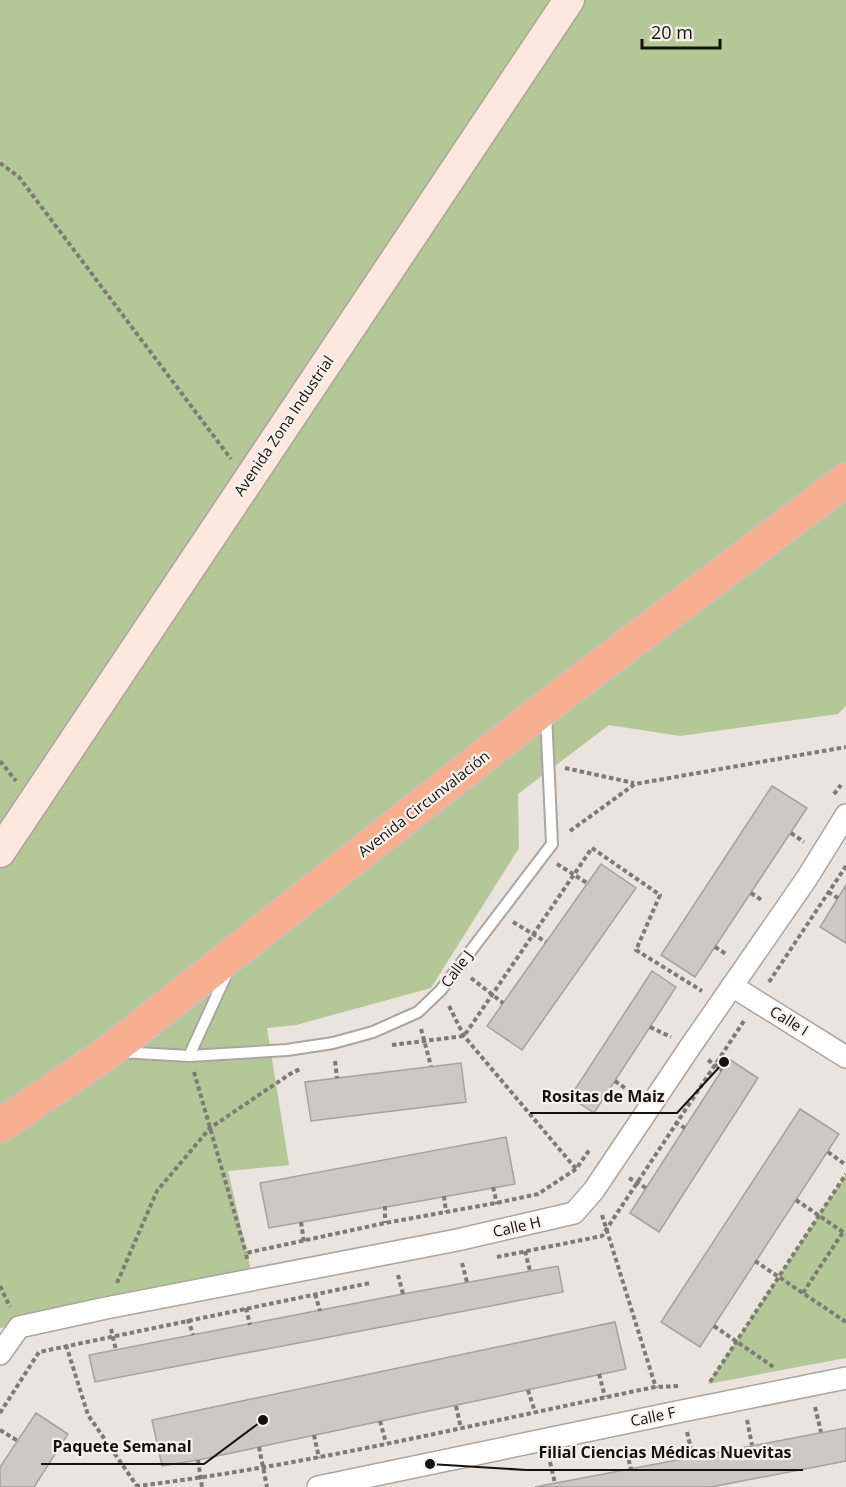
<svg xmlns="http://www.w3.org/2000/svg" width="846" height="1487" viewBox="0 0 846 1487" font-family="'Open Sans',sans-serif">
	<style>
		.green { fill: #b3c896 }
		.building { fill: #cec7c2; stroke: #a8a19b; stroke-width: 1.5 }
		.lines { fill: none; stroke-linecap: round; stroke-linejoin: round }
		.lane-casing { stroke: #aca59f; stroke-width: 14 }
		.street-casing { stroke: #aca59f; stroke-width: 24 }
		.secondary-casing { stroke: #aca59f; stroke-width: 33 }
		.highway-casing { stroke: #c2c1c1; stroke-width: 36 }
		.path { stroke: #7f7a76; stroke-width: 4; stroke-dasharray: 4.5 3; stroke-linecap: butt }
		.lane { stroke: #fff; stroke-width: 10 }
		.street { stroke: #fff; stroke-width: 21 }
		.secondary { stroke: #fde7de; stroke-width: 30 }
		.highway { stroke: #f8af90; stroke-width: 33 }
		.labels { text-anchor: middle; stroke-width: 4.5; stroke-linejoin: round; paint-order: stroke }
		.street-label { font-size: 15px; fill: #14110f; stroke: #f8f1eb }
		.leader { fill: none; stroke: #14110f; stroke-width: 2 }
		.callout-dot { fill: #14110f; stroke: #f8f1eb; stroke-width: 2 }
		.callout-label { font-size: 16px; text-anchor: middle; font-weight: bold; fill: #14110f; stroke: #f8f1eb; stroke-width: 4.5; stroke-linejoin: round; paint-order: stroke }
	</style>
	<rect width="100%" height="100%" fill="#ebe3dd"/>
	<!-- green -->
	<g class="green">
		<polygon points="0,0 846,0 846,706 838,714 680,736 609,725 518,794 519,848 431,988 296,1025 267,1028 289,1165 228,1171 250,1266 251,1278 181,1294 0,1328"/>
		<polygon points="846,1174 846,1358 708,1384"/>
	</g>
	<!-- building -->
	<g class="building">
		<polygon points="772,786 807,808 695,977 661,955"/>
		<polygon points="601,864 636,888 522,1050 487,1026"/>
		<polygon points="846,885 846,943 820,927"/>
		<polygon points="652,971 676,987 594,1113 570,1097"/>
		<polygon points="729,1059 758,1078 659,1232 630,1213"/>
		<polygon points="461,1063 466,1102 311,1121 305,1082"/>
		<polygon points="800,1109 839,1134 700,1347 661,1322"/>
		<polygon points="506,1137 515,1184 269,1228 260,1183"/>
		<polygon points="558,1266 563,1292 95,1382 89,1355 403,1294"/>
		<polygon points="615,1322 626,1369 198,1460 162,1466 152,1420"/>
		<polygon points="36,1413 68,1434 34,1487 0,1487 0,1467"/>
		<polygon points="846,1428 846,1461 711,1487 535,1487"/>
	</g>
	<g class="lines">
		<!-- lane casing -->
		<g class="lane-casing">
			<g id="lane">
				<polyline points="120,1052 189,1056 287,1050 333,1043 373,1032 418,1012 441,990 552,844 546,714"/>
				<polyline points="189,1056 228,971"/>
			</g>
		</g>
		<!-- street casing -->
		<g class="street-casing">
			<g id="street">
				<polyline points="732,986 846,1057"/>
				<polyline points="0,1354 19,1327 106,1308 457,1240 574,1213 594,1190 690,1047 807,878 846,815"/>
				<polyline points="318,1487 682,1411 846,1378"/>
			</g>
		</g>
		<!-- secondary casing -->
		<g class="secondary-casing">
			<polyline id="secondary" points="0,852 569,0"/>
		</g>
		<!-- highway casing -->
		<g class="highway-casing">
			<polyline id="highway" points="0,1126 110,1051 546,707 846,480"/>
		</g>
		<!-- path -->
		<g class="path">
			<polyline points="0,163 19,177 231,459"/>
			<polyline points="0,761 16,781"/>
			<polyline points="565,768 634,783"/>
			<polyline points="834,794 841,785"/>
			<polyline points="570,831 635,784 846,747"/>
			<polyline points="791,833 804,842"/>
			<polyline points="557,864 587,883"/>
			<polyline points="828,892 838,898"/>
			<polyline points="751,893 763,901"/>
			<polyline points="513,922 546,942"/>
			<polyline points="715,947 726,954"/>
			<polyline points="471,978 503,1003"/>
			<polyline points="769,982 846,866"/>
			<polyline points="449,1006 464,1036 577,1170"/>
			<polyline points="650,1027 671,1037"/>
			<polyline points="421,1029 431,1066"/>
			<polyline points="392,1045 464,1036 592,848 660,895 636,950 702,991"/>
			<polyline points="708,1060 722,1070"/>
			<polyline points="335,1061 337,1078"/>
			<polyline points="194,1072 246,1253"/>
			<polyline points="615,1081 632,1093"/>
			<polyline points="675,1122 685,1128"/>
			<polyline points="828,1152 846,1165"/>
			<polyline points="629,1178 646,1188"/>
			<polyline points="493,1187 497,1204"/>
			<polyline points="444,1196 446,1212"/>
			<polyline points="796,1200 846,1234"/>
			<polyline points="385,1206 385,1223"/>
			<polyline points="602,1215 656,1388"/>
			<polyline points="301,1222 304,1242"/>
			<polyline points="525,1251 530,1271"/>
			<polyline points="497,1257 602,1236 744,1021"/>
			<polyline points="247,1259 246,1253 385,1223 496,1203 538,1194 576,1169 590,1149"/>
			<polyline points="755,1261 846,1322"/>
			<polyline points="462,1263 467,1282"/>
			<polyline points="398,1275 403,1294"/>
			<polyline points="117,1283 157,1191 210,1128 290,1074 302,1068"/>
			<polyline points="0,1286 10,1307"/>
			<polyline points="803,1293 843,1232"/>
			<polyline points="315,1294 320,1311"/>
			<polyline points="246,1308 250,1325"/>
			<polyline points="188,1319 193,1335"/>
			<polyline points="714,1326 775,1368"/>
			<polyline points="111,1329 116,1350"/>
			<polyline points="66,1345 88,1415 137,1486"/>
			<polyline points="599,1374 605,1397"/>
			<polyline points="710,1382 846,1174"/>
			<polyline points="528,1390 535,1412"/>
			<polyline points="456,1406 461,1428"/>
			<polyline points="815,1407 821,1432"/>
			<polyline points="0,1413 39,1352 370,1283"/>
			<polyline points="747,1420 752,1445"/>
			<polyline points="380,1421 386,1443"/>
			<polyline points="0,1430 18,1441"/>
			<polyline points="687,1432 693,1457"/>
			<polyline points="314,1435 319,1458"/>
			<polyline points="625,1445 631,1469"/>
			<polyline points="259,1447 267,1487"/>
			<polyline points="198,1460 202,1487"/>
			<polyline points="550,1462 555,1483"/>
			<path d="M136 1487 137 1486C311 1465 483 1422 655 1387L680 1386"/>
		</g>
		<!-- lane -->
		<use href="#lane" class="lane"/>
		<!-- street -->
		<use href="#street" class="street"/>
		<!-- secondary -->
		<use href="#secondary" class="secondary"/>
		<!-- highway -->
		<use href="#highway" class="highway"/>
	</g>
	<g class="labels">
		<!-- street labels -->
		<g class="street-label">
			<text transform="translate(284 426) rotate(-56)" y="5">Avenida Zona Industrial</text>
			<text transform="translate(424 804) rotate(-38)" y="5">Avenida Circunvalación</text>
			<text transform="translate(457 969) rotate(-53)" y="5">Calle J</text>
			<text transform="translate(789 1021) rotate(32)" y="5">Calle I</text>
			<text transform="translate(517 1227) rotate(-13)" y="5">Calle H</text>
			<text transform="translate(653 1417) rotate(-12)" y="5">Calle F</text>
		</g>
	</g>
	<!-- callouts -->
	<path class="leader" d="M724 1062L677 1113H530M263 1420L204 1464H41M430 1464L526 1470H803"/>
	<g class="callout-dot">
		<circle cx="724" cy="1062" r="6"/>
		<circle cx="263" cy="1420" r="6"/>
		<circle cx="430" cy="1464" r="6"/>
	</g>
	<g class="callout-label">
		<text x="603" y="1102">Rositas de Maiz</text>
		<text x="122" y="1452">Paquete Semanal</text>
		<text x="665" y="1458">Filial Ciencias Médicas Nuevitas</text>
	</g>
	<!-- scale -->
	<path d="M642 39v9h78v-9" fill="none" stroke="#14110f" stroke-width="3"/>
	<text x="651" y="39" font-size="18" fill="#14110f" stroke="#f8f1eb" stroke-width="4.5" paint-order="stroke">20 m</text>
</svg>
